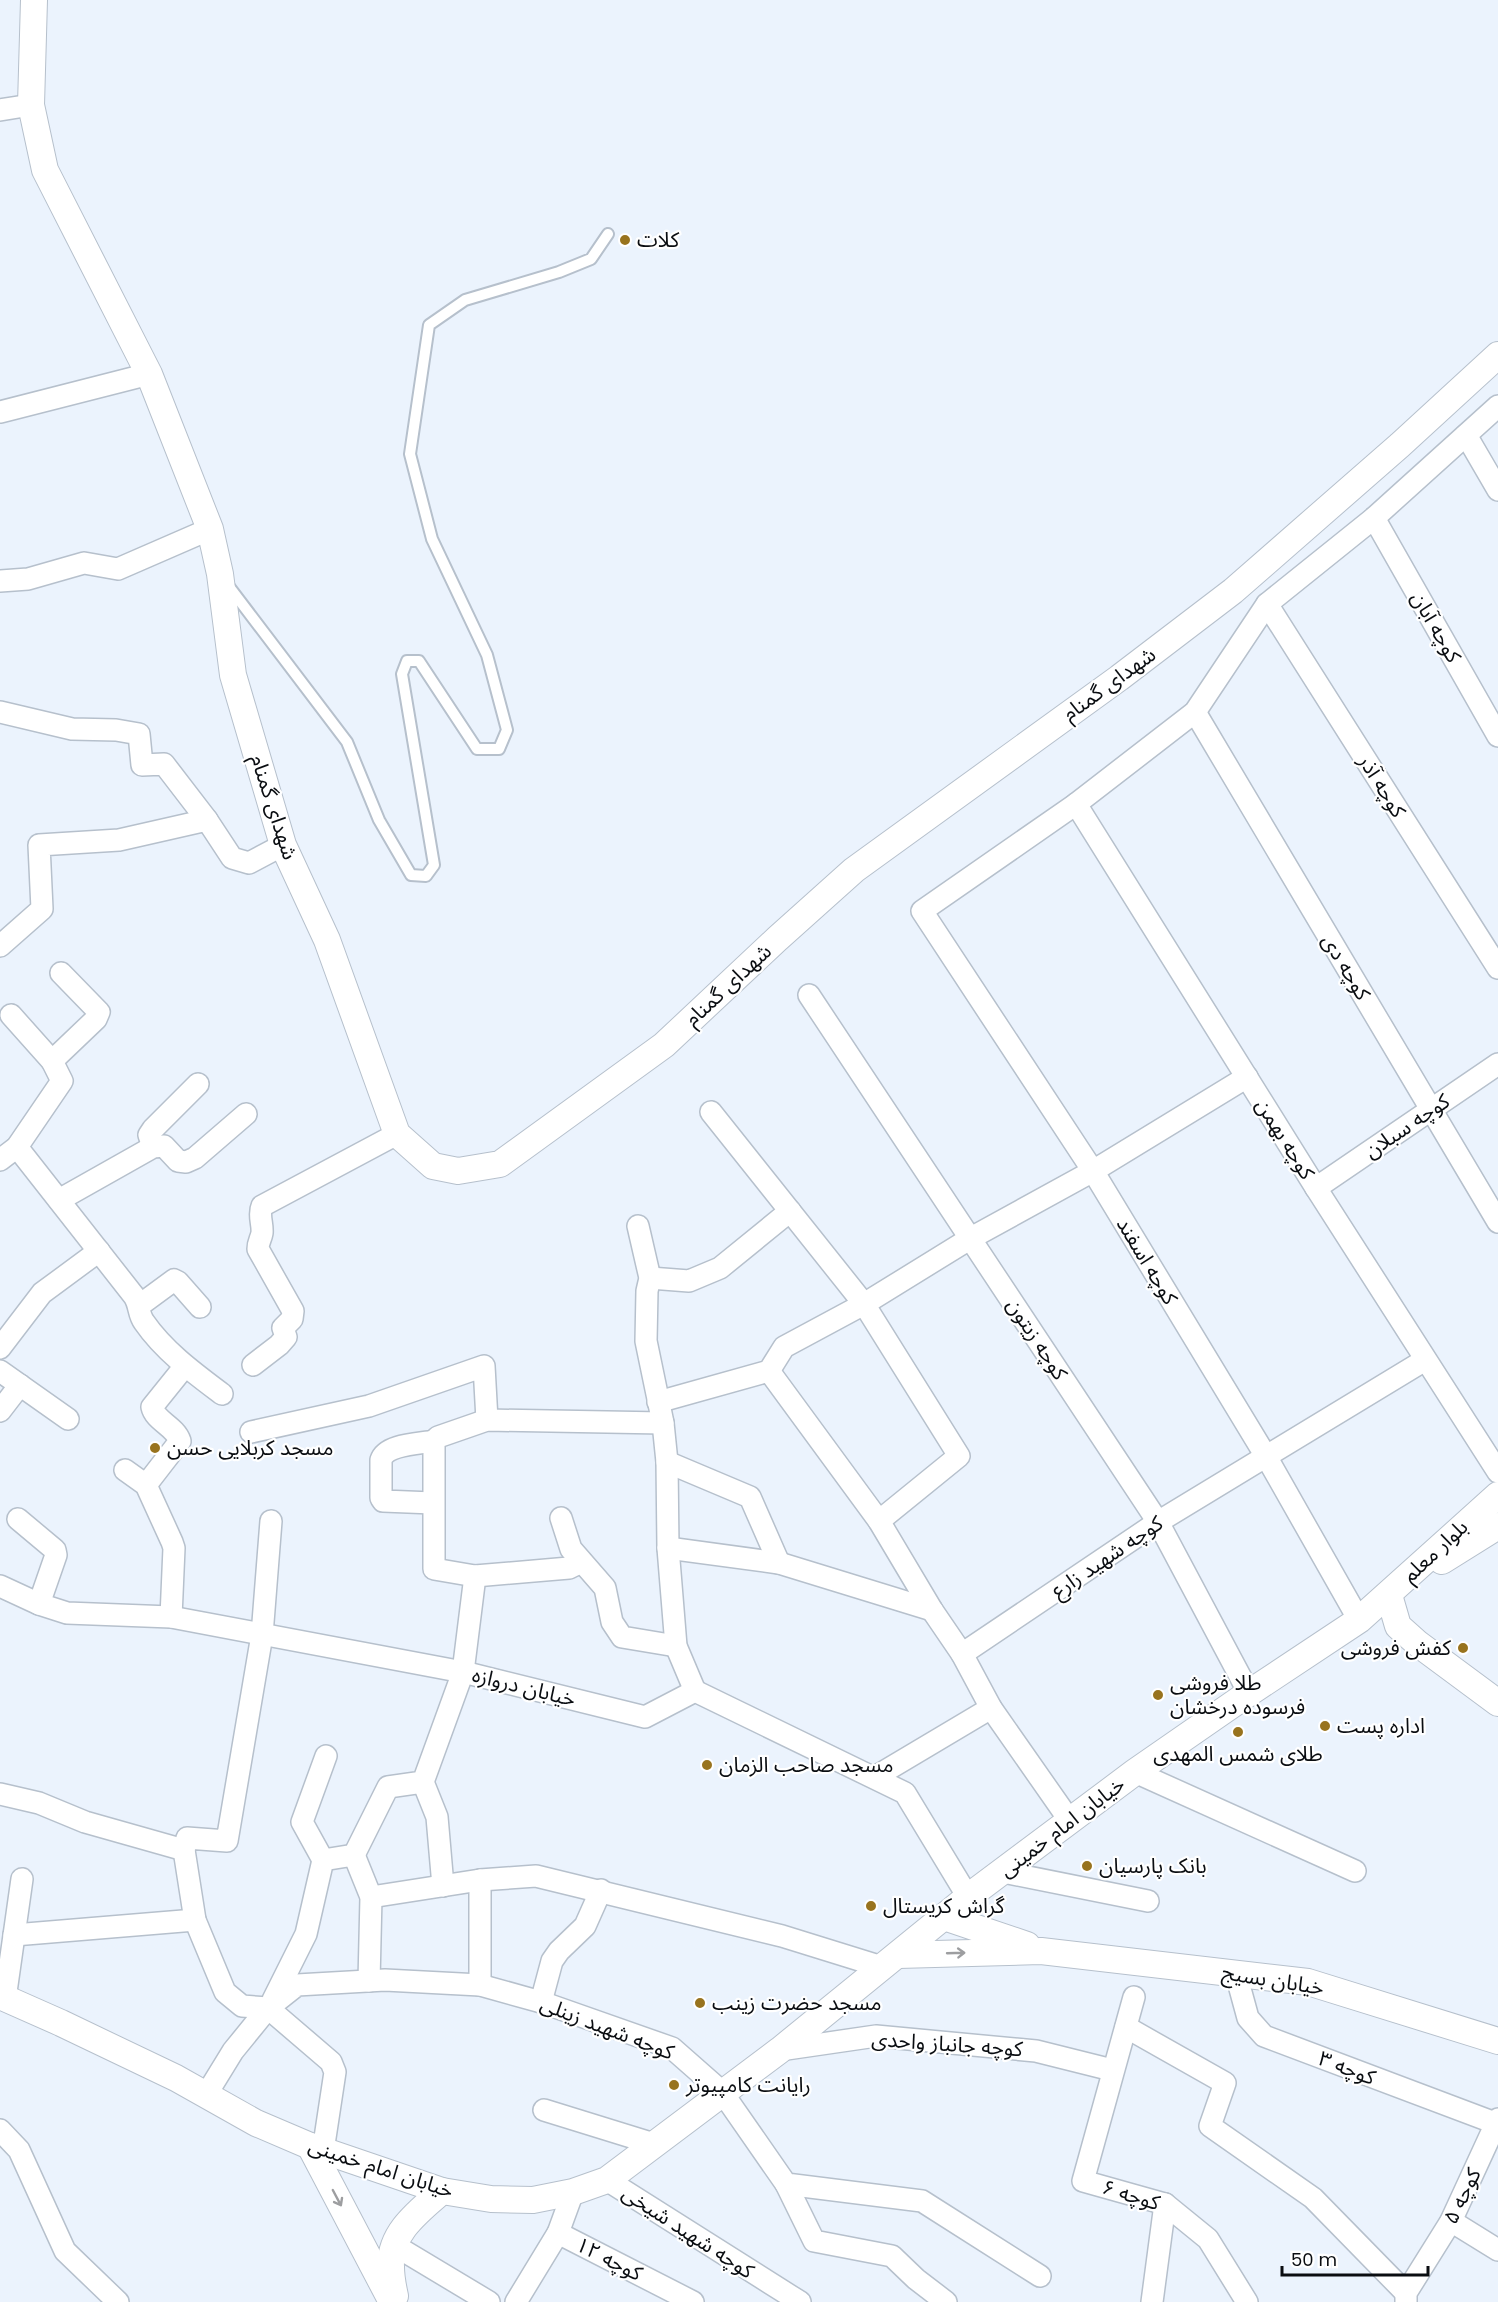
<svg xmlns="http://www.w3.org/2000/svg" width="1498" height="2302" viewBox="0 0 1498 2302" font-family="Poppins,'Noto Sans Arabic',sans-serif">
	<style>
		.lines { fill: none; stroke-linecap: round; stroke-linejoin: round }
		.service-casing { stroke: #b6c0cc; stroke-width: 14 }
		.minor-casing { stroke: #b6c0cc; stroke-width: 24 }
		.tertiary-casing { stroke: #b6c0cc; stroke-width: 28 }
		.service { stroke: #fff; stroke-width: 10 }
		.minor { stroke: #fff; stroke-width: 21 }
		.tertiary { stroke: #fff; stroke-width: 26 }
		.oneway { stroke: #9d9ea0 }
		.poi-dot { fill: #98731e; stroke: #fff; stroke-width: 2 }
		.labels { text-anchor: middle; stroke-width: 4.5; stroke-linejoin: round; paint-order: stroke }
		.poi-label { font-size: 21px; fill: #0a0d11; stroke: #fff; text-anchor: start }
		.street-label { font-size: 21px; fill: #0a0d11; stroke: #fff }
	</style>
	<rect width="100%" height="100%" fill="#ebf3fd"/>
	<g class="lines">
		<!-- service casing -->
		<g class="service-casing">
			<polyline id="service" points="227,584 347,742 379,820 411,875 426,876 434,865 402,674 407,661 419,661 477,749 499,749 507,730 487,655 432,539 410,454 429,325 465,300 559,272 591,259 608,234"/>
		</g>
		<!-- minor casing -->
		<g class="minor-casing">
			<g id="minor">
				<polyline points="0,110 31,105"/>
				<polyline points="0,412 149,374"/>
				<polyline points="1466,435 1498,490"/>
				<polyline points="1374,518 1498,736"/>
				<polyline points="0,581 28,579 84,563 118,569 210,529"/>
				<polyline points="1267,604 1498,968"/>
				<polyline points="0,712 72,729 116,730 139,734 142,765 164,764 207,820"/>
				<polyline points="1195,712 1498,1222"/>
				<polyline points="1076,804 1316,1188 1498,1472"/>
				<polyline points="0,946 42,909 39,845 119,840 207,820 232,858 249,863 283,845"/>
				<polyline points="809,995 1158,1522 1249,1693"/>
				<polyline points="11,1015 52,1061"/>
				<polyline points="711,1112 864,1304 959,1456 879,1521"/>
				<path d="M17 1147 134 1296C140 1305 138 1314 144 1322 164 1351 194 1373 222 1394"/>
				<polyline points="153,1147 149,1135 153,1129 198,1084"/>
				<polyline points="0,1160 17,1147 62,1081 52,1061 96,1019 99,1012 61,973"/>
				<polyline points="1316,1188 1498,1064"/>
				<polyline points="59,1200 153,1147 164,1146 178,1161 186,1162 195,1158 246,1114"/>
				<polyline points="638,1226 650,1278 647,1291 646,1341 663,1423 667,1462 668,1548 676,1646 695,1691"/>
				<polyline points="650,1278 689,1281 720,1268 790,1211"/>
				<polyline points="140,1305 174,1280 178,1282 200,1307"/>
				<polyline points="0,1348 42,1293 99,1251"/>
				<path d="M253 1365 279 1345 286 1337 283 1328 292 1319 293 1311 258 1249C258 1242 261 1239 262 1233 263 1224 258 1215 262 1206L397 1134"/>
				<polyline points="0,1371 68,1419"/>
				<polyline points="769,1371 879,1521 932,1610 962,1654"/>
				<polyline points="658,1402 769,1371 784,1347 864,1304 971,1238 1093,1171 1247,1077"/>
				<polyline points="0,1411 20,1385"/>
				<polyline points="251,1432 369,1406 484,1366 487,1420"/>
				<polyline points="667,1462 750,1497 779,1563"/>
				<polyline points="125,1470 146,1485 172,1542 174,1548 171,1617"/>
				<path d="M146 1485 180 1441C175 1426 155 1421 152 1407L185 1366"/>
				<path d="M433 1503 383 1501 381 1498V1460C386 1444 419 1444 434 1441"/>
				<polyline points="561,1518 571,1549 605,1588 612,1622 622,1637 676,1646"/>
				<polyline points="18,1519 55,1550 56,1555 39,1604"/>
				<polyline points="668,1548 779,1563 932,1610"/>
				<polyline points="579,1559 575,1565 569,1568 475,1576 434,1569 434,1441 438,1437 487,1420 663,1423"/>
				<polyline points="0,1586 39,1604 67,1613 171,1617 463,1672 645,1717 695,1691 905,1793 968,1897"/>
				<polyline points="1359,1620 1267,1458 1093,1171 922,911 1076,804 1195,712 1267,604 1374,518 1498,406"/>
				<polyline points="1135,1772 1355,1871"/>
				<polyline points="875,1777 991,1708"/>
				<polyline points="423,1782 437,1817 443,1886"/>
				<polyline points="0,1794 39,1803 85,1822 184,1850"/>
				<polyline points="1070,1821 991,1708 962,1654 1158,1522 1425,1360"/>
				<polyline points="354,1855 371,1897 369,1981"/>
				<polyline points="323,1860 302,1822 326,1756"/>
				<polyline points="1003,1872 1148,1901"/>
				<polyline points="480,1880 480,1985"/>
				<polyline points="371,1897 480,1880 536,1876 782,1936 882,1967"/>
				<polyline points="14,1935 195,1920"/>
				<polyline points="1236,1974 1248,2018 1264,2036 1495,2123"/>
				<polyline points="1134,1997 1083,2181 1165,2204 1208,2239 1247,2302"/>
				<polyline points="5,1999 22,1879"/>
				<polyline points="273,2000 306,1934 323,1860 354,1855 388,1787 423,1782 463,1672 475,1576"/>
				<polyline points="541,2002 552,1961 559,1951 585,1926 601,1890"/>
				<polyline points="268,2008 242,2006 225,1992 195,1920 184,1850 187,1838 227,1841 262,1635 271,1521"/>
				<polyline points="268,2008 331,2062 335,2072 323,2151"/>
				<polyline points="1126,2027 1225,2083 1210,2126 1313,2198 1406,2293"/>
				<polyline points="780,2050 876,2036 1036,2051 1112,2070"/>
				<polyline points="206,2095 233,2051 268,2008 297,1985 385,1980 480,1985 541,2002 672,2048 722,2092 786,2184 922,2201 1040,2276"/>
				<polyline points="544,2110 654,2144"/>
				<polyline points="0,2130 19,2150 65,2251 118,2302"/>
				<polyline points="607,2180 800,2302"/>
				<polyline points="786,2184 814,2241 892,2256 916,2279 946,2302"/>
				<polyline points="1451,2221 1498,2250"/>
				<polyline points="558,2233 693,2302"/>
				<polyline points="394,2245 489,2302"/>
				<polyline points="516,2302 558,2233 573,2192"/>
				<polyline points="1152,2302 1165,2204"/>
				<polyline points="1406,2302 1406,2293 1451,2221 1498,2119"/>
			</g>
		</g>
		<!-- tertiary casing -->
		<g class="tertiary-casing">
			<g id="tertiary">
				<polyline points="34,0 31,105 45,170 149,374 210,529 220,574 233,675 283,845 327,940 397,1134 433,1166 458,1171 500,1164 664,1045 777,939 854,870 1119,678 1233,591 1400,445 1498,355"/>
				<polyline points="1442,1561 1498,1526"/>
				<polyline points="1389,1595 1398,1626 1417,1643 1498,1703"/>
				<polyline points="944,1917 1027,1945"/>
				<polyline points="898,1955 1041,1951 1308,1982 1498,2041"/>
				<polyline points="0,1996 61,2023 176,2078 256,2123 310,2146 442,2191 491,2199 533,2200 573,2192 607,2180 780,2050 968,1897 1135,1772 1249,1693 1359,1620 1498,1495"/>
				<polyline points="310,2146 392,2302"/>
				<path d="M395 2296C393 2287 391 2277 391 2267 389 2233 419 2211 442 2191"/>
			</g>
		</g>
		<!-- service -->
		<use href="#service" class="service"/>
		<!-- minor -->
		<use href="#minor" class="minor"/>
		<!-- tertiary -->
		<use href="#tertiary" class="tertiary"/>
	</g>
	<!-- one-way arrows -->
	<defs><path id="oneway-shaft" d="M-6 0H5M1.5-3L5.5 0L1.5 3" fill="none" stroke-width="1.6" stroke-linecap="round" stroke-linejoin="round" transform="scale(1.5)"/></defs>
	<g class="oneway">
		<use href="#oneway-shaft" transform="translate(956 1953) rotate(-2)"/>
		<use href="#oneway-shaft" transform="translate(337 2198) rotate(62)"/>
	</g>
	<!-- markers -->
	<g class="poi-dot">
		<circle cx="625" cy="240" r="6"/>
		<circle cx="155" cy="1448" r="6"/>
		<circle cx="1463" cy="1648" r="6"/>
		<circle cx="1158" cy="1695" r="6"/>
		<circle cx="1325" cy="1726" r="6"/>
		<circle cx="1238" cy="1732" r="6"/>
		<circle cx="707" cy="1765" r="6"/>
		<circle cx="1087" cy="1866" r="6"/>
		<circle cx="871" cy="1906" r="6"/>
		<circle cx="700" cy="2003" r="6"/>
		<circle cx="674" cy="2085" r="6"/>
	</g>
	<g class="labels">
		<!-- poi labels -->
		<g class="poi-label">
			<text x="637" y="247">کلات</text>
			<text x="167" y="1455">مسجد کربلایی حسن</text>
			<text x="1451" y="1655" text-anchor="end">کفش فروشی</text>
			<text x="1170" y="1690">طلا فروشی<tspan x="1170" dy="24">فرسوده درخشان</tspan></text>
			<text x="1337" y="1733">اداره پست</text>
			<text x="1238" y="1761" text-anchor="middle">طلای شمس المهدی</text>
			<text x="719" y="1772">مسجد صاحب الزمان</text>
			<text x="1099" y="1873">بانک پارسیان</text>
			<text x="883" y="1913">گراش کریستال</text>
			<text x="712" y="2010">مسجد حضرت زینب</text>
			<text x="686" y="2092">رایانت کامپیوتر</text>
		</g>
		<!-- street labels -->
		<g class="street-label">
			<text transform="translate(1436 627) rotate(60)" y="7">کوچه آبان</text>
			<text transform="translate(1109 684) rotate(-36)" y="7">شهدای گمنام</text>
			<text transform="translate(1382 786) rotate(58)" y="7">کوچه آذر</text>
			<text transform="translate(274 807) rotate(72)" y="7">شهدای گمنام</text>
			<text transform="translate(1346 967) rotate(59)" y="7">کوچه دی</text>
			<text transform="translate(728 985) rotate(-43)" y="7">شهدای گمنام</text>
			<text transform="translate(1407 1126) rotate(-34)" y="7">کوچه سبلان</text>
			<text transform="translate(1285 1139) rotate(58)" y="7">کوچه بهمن</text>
			<text transform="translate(1147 1261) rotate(59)" y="7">کوچه اسفند</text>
			<text transform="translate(1037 1339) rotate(57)" y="7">کوچه زیتون</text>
			<text transform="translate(1435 1551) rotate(-43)" y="7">بلوار معلم</text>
			<text transform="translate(1107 1557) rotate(-34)" y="7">کوچه شهید زارع</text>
			<text transform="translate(524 1687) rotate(14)" y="7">خیابان دروازه</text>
			<text transform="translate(1062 1827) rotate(-37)" y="7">خیابان امام خمینی</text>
			<text transform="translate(1273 1980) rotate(9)" y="7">خیابان بسیج</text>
			<text transform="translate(607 2028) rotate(21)" y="7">کوچه شهید زینلی</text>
			<text transform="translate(947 2044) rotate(4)" y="7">کوچه جانباز واحدی</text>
			<text transform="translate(1347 2068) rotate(21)" y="7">کوچه ۳</text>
			<text transform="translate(381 2168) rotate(18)" y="7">خیابان امام خمینی</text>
			<text transform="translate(1131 2195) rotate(17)" y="7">کوچه ۶</text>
			<text transform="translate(1462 2196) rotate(-64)" y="7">کوچه ۵</text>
			<text transform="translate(688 2232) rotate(33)" y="7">کوچه شهید شیخی</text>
			<text transform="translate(609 2259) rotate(27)" y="7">کوچه ۱۲</text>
		</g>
	</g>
	<!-- scale -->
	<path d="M1282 2266v9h146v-9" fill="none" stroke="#0a0d11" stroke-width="3"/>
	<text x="1291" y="2266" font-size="18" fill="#0a0d11" stroke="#ffffff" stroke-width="4.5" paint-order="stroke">50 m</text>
</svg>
